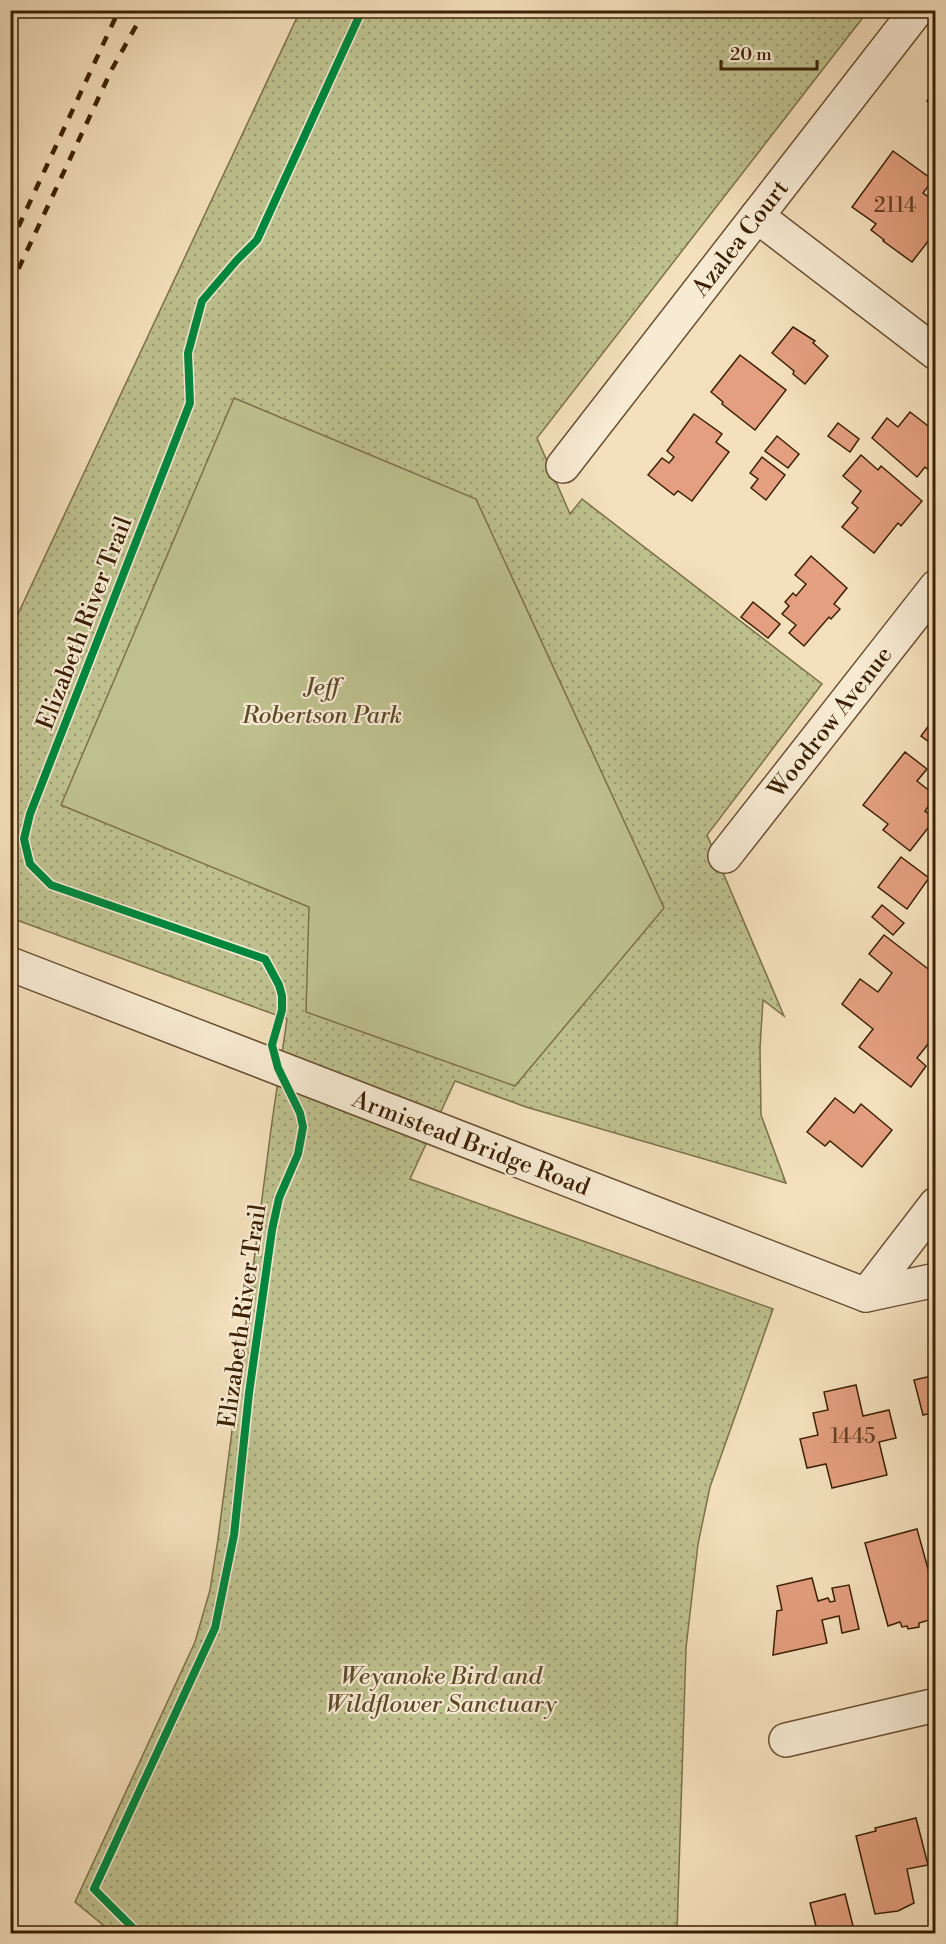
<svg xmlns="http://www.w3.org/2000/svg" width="946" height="1944" viewBox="0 0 946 1944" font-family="'Libre Bodoni',serif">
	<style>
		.green { fill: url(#green-dots); stroke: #7d714a; stroke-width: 1.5 }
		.pitch { fill: #bec18f; stroke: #7d714a; stroke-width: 1.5 }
		.building { fill: #e39f7f; stroke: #3c2104; stroke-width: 1.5 }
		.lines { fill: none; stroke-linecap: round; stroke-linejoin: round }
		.minor-casing { stroke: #6a5132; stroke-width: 36 }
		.minor { stroke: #f8ebd4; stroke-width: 33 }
		.rail { stroke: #3c2104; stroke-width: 4.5; stroke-dasharray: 10 10; stroke-linecap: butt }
		.cycleway-casing { stroke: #f8ebd4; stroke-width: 11 }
		.cycleway { stroke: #00873e; stroke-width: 8 }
		.labels { text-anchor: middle; stroke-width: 4.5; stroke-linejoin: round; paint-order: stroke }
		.number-label { font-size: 21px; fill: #664023 }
		.street-label { font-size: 24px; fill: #3c2104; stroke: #f8ebd4 }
		.park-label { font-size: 24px; font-style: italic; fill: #5c4927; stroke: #f8ebd4 }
	</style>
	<defs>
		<pattern id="green-dots" width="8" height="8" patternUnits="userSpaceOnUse" patternTransform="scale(1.5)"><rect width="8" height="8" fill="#bec18f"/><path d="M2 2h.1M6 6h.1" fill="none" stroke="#9c9c73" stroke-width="1.8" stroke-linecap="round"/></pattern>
	</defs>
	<rect width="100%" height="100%" fill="#f4e0bd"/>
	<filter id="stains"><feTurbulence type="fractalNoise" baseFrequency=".00333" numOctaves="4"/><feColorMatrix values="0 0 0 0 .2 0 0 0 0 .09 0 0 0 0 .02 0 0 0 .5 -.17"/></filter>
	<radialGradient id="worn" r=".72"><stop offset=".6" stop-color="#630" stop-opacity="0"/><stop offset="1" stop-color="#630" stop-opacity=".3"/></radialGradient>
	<!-- green -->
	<polygon class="green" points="300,11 868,11 537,438 570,514 582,499 822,684 707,835 784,1016 763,1000 760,1048 761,1115 786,1183 526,1107 455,1081 410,1179 773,1309 710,1487 698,1544 686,1648 677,1933 113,1933 75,1902 195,1642 210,1590 218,1539 271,1129 287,1019 11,918 11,629"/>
	<!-- pitch -->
	<polygon class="pitch" points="234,398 476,499 664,908 515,1086 306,1012 309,907 61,805"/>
	<!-- building -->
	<g class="building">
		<polygon points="936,89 936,107 927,101"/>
		<polygon points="893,151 933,180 923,193 936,202 936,231 912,262 883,241 884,240 871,230 876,224 852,207"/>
		<polygon points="793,327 815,341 813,343 828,356 805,384 793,374 794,371 772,353"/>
		<polygon points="740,355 786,390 755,430 722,404 723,402 711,392"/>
		<polygon points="910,412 936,432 935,475 925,467 917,477 872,438 887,418 898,427"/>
		<polygon points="694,414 722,434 716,442 729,452 692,501 678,491 674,495 648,475 662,458 669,463 674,457 667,451"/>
		<polygon points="838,423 859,439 850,452 828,436"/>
		<polygon points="777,436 799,454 788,468 765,451"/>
		<polygon points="861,455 878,470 881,466 922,501 901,526 898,523 874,553 842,527 858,508 852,503 861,491 843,476"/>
		<polygon points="762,457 785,475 766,500 751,488 758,479 750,473"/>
		<polygon points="811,556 847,588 834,604 840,609 831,619 829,617 804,646 789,633 796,625 782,614 789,606 785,602 793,593 796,596 806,584 795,575"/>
		<polygon points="753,602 780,624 768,638 741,617"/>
		<polygon points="936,716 936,747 921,736"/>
		<polygon points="905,752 927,769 917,781 936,796 925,811 935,819 910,851 883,830 888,824 863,805"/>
		<polygon points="901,857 929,878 907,909 878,887"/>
		<polygon points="882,905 904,923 893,935 872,917"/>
		<polygon points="884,935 936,975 936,1034 917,1058 926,1066 911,1087 859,1047 873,1029 842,1004 860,979 878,992 892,973 869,954"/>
		<polygon points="835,1098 854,1113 861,1104 892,1130 862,1167 830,1141 825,1146 807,1132"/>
		<polygon points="936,1375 936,1412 923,1415 914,1380"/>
		<polygon points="856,1385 863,1416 889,1410 896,1438 879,1442 887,1475 832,1488 826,1464 807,1468 800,1439 818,1435 813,1413 828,1410 824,1392"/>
		<polygon points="917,1529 936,1598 936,1618 919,1623 919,1627 908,1629 907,1626 902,1627 900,1622 888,1626 865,1543"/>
		<polygon points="812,1578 818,1601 828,1598 830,1602 835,1601 832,1588 849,1585 859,1629 842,1633 839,1616 822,1620 827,1643 773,1655 777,1611 782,1610 777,1586"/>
		<polygon points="916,1818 928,1865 907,1869 914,1903 898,1911 875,1914 856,1836 876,1831 875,1828"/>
		<polygon points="845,1894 855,1934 818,1934 810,1903"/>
	</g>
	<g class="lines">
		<!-- minor casing -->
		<g class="minor-casing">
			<g id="minor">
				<polyline points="757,216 936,353"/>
				<polyline points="563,466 917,10"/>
				<polyline points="725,856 936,587"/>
				<polyline points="10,964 866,1295 936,1280"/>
				<polyline points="866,1295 936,1204"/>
				<polyline points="786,1740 936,1705"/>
			</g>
		</g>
		<!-- minor -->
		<use href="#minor" class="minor"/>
		<!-- rail -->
		<g class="rail">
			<polyline points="10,245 119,10"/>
			<polyline points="10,287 112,69 145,10"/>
		</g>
		<!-- cycleway casing -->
		<g class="cycleway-casing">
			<polyline id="cycleway" points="139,1934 94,1889 215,1628 234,1535 249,1393 272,1230 279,1198 298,1154 303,1127 300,1113 278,1068 272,1045 282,1010 282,996 279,985 265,959 51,885 30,864 24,839 30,814 190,403 188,353 202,301 237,260 257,240 362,10"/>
		</g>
		<!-- cycleway -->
		<use href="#cycleway" class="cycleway"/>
	</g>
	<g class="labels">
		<!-- number labels -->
		<g class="number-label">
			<text x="895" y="212">2114</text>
			<text x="853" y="1443">1445</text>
		</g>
		<!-- street labels -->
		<g class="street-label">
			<text transform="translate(740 238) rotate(-52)" y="8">Azalea Court</text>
			<text transform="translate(84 623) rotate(-69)" y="8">Elizabeth River Trail</text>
			<text transform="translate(830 722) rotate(-52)" y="8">Woodrow Avenue</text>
			<text transform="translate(471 1143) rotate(21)" y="8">Armistead Bridge Road</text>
			<text transform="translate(242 1316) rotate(-82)" y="8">Elizabeth River Trail</text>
		</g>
		<!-- park labels -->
		<g class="park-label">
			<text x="322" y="695">Jeff<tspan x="322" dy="28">Robertson Park</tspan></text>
			<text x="441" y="1684">Weyanoke Bird and<tspan x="441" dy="28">Wildflower Sanctuary</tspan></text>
		</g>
	</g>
	<!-- margin -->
	<rect width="946" height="1944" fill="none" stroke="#f4e0bd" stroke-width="36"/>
	<rect x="12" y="12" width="922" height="1920" fill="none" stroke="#3c2104" stroke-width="3"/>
	<rect x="18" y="18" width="910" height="1908" fill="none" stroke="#3c2104" stroke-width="1.5"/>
	<!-- scale -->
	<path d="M721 60v9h96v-9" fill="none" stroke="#3c2104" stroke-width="3"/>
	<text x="730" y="60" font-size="18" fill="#3c2104" stroke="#f8ebd4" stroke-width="4.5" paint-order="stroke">20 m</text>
	<rect width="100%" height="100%" filter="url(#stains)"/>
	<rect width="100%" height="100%" fill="url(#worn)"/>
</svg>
